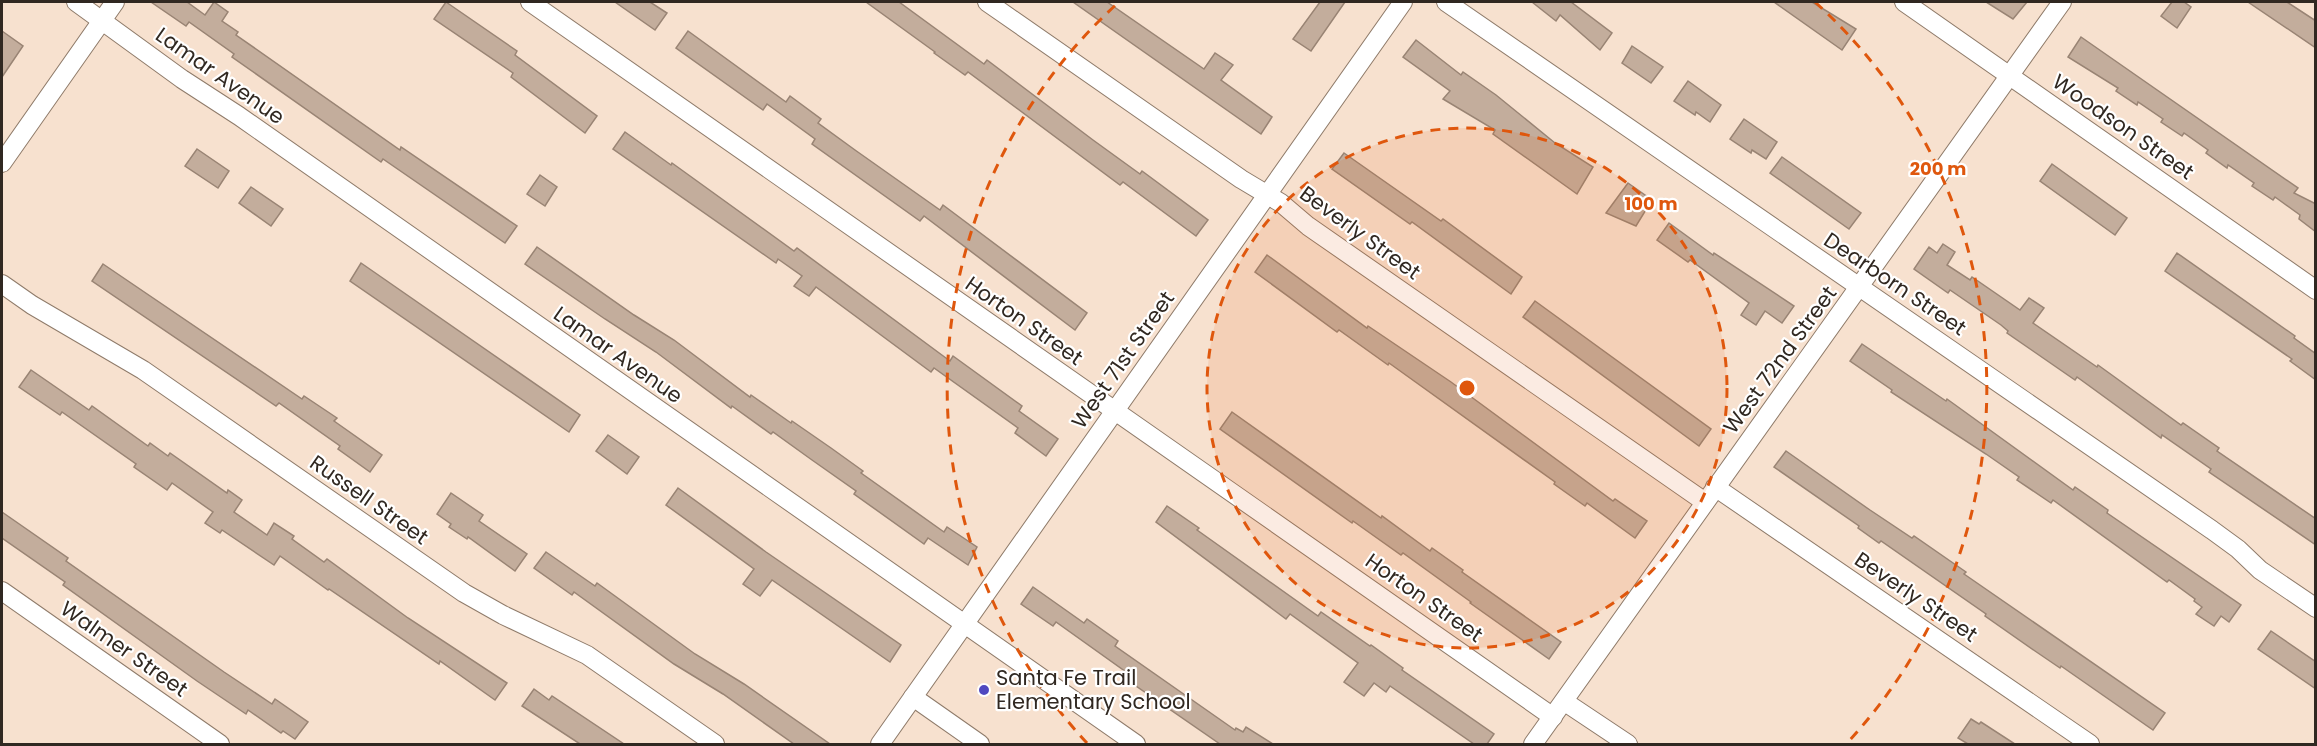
<svg xmlns="http://www.w3.org/2000/svg" width="2317" height="746" viewBox="0 0 2317 746" font-family="Poppins,sans-serif">
	<style>
		.building { fill: #c3ad9c; stroke: #998474; stroke-width: 1.5 }
		.lines { fill: none; stroke-linecap: round; stroke-linejoin: round }
		.minor-casing { stroke: #8f7b6a; stroke-width: 20 }
		.minor { stroke: #fff; stroke-width: 18 }
		.ring { fill: none; stroke: #df570d; stroke-width: 3; stroke-dasharray: 10 8 }
		.poi-dot { fill: #5049c0; stroke: #fff; stroke-width: 2 }
		.labels { text-anchor: middle; stroke-width: 4.5; stroke-linejoin: round; paint-order: stroke }
		.street-label { font-size: 21px; fill: #302821; stroke: #fff }
		.poi-label { font-size: 21px; fill: #302821; stroke: #fff; text-anchor: start }
		.centre { fill: #df570d; stroke: #fff; stroke-width: 3 }
		.ring-label { font-size: 18px; text-anchor: middle; font-weight: bold; fill: #df570d; stroke: #fff; stroke-width: 4.5; stroke-linejoin: round; paint-order: stroke }
	</style>
	<rect width="100%" height="100%" fill="#f7e1cf"/>
	<!-- building -->
	<g class="building">
		<polygon points="151,2 187,2 205,15 214,2 228,12 222,21 238,32 236,35 400,150 401,147 517,226 505,243 383,159 381,162 232,57 234,54 189,22 186,26"/>
		<polygon points="446,2 517,51 515,55 597,116 585,133 511,77 513,73 434,19"/>
		<polygon points="615,2 650,2 667,13 655,30"/>
		<polygon points="866,2 899,2 984,64 987,60 1093,140 1140,174 1142,171 1208,220 1196,236 1123,182 1120,185 968,72 965,75 934,53 935,52"/>
		<polygon points="1073,2 1107,2 1204,69 1215,53 1233,65 1221,80 1272,117 1261,134"/>
		<polygon points="1320,2 1345,2 1311,51 1293,39"/>
		<polygon points="1532,2 1571,2 1612,33 1600,50 1560,15 1556,21"/>
		<polygon points="1774,2 1812,2 1856,29 1842,50"/>
		<polygon points="1986,2 2027,2 2013,19"/>
		<polygon points="2172,2 2184,2 2191,7 2177,28 2161,16"/>
		<polygon points="2248,2 2287,2 2316,21 2316,48"/>
		<polygon points="2,31 23,46 2,77"/>
		<polygon points="688,31 786,102 790,96 821,119 818,123 855,150 940,210 943,205 1087,313 1075,330 924,216 920,221 812,144 815,139 767,104 763,110 676,48"/>
		<polygon points="2081,37 2298,188 2294,193 2316,204 2316,232 2299,219 2300,215 2275,197 2273,200 2252,186 2254,183 2228,165 2227,168 2206,153 2208,150 2184,133 2182,136 2161,122 2163,119 2138,102 2137,105 2116,91 2118,88 2068,57"/>
		<polygon points="1416,40 1461,75 1463,72 1496,95 1555,143 1593,167 1577,194 1493,134 1495,130 1443,99 1450,91 1403,57"/>
		<polygon points="1632,46 1663,67 1651,83 1622,63"/>
		<polygon points="1688,81 1721,105 1710,122 1696,112 1695,115 1674,101"/>
		<polygon points="1744,119 1777,142 1766,159 1752,150 1751,153 1730,139"/>
		<polygon points="625,132 671,165 672,163 794,251 797,248 950,361 953,356 1022,406 1019,411 1058,439 1046,456 1015,433 1018,428 934,368 931,372 816,287 809,296 794,286 802,276 778,259 776,263 613,149"/>
		<polygon points="197,149 229,171 218,188 185,166"/>
		<polygon points="1344,153 1441,221 1443,219 1522,277 1511,294 1412,222 1410,224 1332,169"/>
		<polygon points="1782,157 1861,213 1849,229 1770,173"/>
		<polygon points="2052,164 2127,218 2115,235 2040,181"/>
		<polygon points="540,175 557,187 545,206 527,194"/>
		<polygon points="1628,183 1652,200 1636,226 1606,213"/>
		<polygon points="251,187 283,209 271,226 239,203"/>
		<polygon points="1669,223 1713,255 1714,253 1794,306 1782,323 1765,311 1756,325 1741,315 1749,303 1690,260 1688,262 1657,240"/>
		<polygon points="1943,244 1955,252 1947,265 1970,280 1972,277 2020,310 2029,298 2044,308 2033,323 2097,367 2098,365 2181,425 2183,423 2219,448 2217,451 2316,519 2316,545 2209,472 2211,469 2162,435 2161,438 2077,377 2075,380 2033,351 2007,333 2008,331 2001,325 1950,290 1948,293 1914,269 1929,247 1937,253"/>
		<polygon points="537,247 634,315 674,340 750,397 751,395 791,423 792,421 831,448 863,471 861,473 944,532 947,527 977,547 968,565 928,538 924,544 854,494 856,491 812,460 773,432 771,434 732,406 731,408 656,352 605,319 525,264"/>
		<polygon points="2177,253 2295,336 2294,338 2316,354 2316,380 2290,361 2292,359 2165,271"/>
		<polygon points="1267,255 1367,328 1368,326 1451,382 1613,501 1615,499 1647,521 1635,538 1587,503 1585,506 1554,484 1555,482 1389,363 1388,365 1339,330 1337,332 1255,272"/>
		<polygon points="361,263 580,415 569,432 350,281"/>
		<polygon points="103,264 302,399 304,396 337,418 334,421 382,455 370,472 338,449 340,446 279,403 276,406 92,281"/>
		<polygon points="1535,301 1711,429 1699,446 1523,317"/>
		<polygon points="1862,344 1946,401 1947,399 2073,490 2075,487 2108,510 2107,513 2241,605 2229,622 2221,616 2214,626 2196,614 2202,607 2194,601 2195,599 2169,580 2167,582 2053,500 2051,503 2017,480 2019,477 1986,454 1891,392 1892,390 1850,361"/>
		<polygon points="31,370 89,410 92,406 148,446 150,443 168,456 170,453 227,493 228,490 242,500 234,512 267,535 274,523 294,536 292,539 324,562 327,559 408,618 507,683 495,700 440,661 439,664 329,589 328,590 280,556 274,565 222,530 220,533 205,523 213,512 172,483 167,490 134,467 136,464 62,412 60,415 19,387"/>
		<polygon points="1232,412 1381,518 1382,516 1430,551 1432,548 1463,570 1462,572 1561,642 1549,659 1470,603 1471,602 1403,553 1401,555 1353,521 1352,523 1220,429"/>
		<polygon points="608,435 639,457 627,474 596,451"/>
		<polygon points="1786,451 1870,510 1912,538 1914,536 1966,572 1964,574 2165,713 2153,730 2061,666 2060,668 2035,651 1985,616 1986,614 1881,541 1879,543 1858,528 1859,526 1774,467"/>
		<polygon points="678,488 766,552 901,645 890,662 772,580 760,596 743,584 754,569 666,505"/>
		<polygon points="451,493 483,515 479,521 527,554 515,571 468,537 467,539 449,527 451,524 437,514"/>
		<polygon points="1167,506 1199,528 1197,530 1318,616 1321,612 1370,646 1371,645 1403,668 1402,670 1494,734 1487,744 1474,744 1390,686 1386,692 1374,683 1364,696 1344,682 1358,663 1290,614 1286,619 1156,522"/>
		<polygon points="2,512 68,558 66,561 224,672 272,704 275,699 308,722 295,739 283,731 281,733 248,710 246,714 197,681 63,585 65,582 2,538"/>
		<polygon points="546,552 595,586 597,583 695,654 744,684 830,744 794,744 723,694 674,664 574,592 572,595 534,568"/>
		<polygon points="1033,587 1084,623 1087,619 1118,641 1115,646 1235,730 1236,728 1243,732 1246,727 1273,744 1220,744 1123,677 1126,672 1056,622 1053,626 1021,604"/>
		<polygon points="2271,631 2316,662 2316,689 2258,649"/>
		<polygon points="534,689 549,700 552,696 624,744 580,744 522,706"/>
		<polygon points="1971,719 1979,724 1981,722 2015,744 1968,744 1958,738"/>
	</g>
	<g class="lines">
		<!-- minor casing -->
		<g class="minor-casing">
			<g id="minor">
				<polyline points="76,2 182,79 239,116 1136,744"/>
				<polyline points="530,2 1553,717"/>
				<polyline points="987,2 1241,179 1281,203 1308,226 1705,502"/>
				<polyline points="1446,2 2212,530 2238,549 2260,570 2316,608"/>
				<polyline points="1904,2 2316,290"/>
				<polyline points="2,163 115,2"/>
				<polyline points="2,284 32,305 143,370 464,593 503,615 587,655 715,744"/>
				<polyline points="1715,487 2090,744"/>
				<polyline points="2,591 220,744"/>
				<polyline points="913,697 980,744"/>
				<polyline points="1565,702 1628,744"/>
				<polyline points="880,744 1403,2"/>
				<polyline points="1533,744 2062,2"/>
			</g>
		</g>
		<!-- minor -->
		<use href="#minor" class="minor"/>
	</g>
	<!-- distance rings -->
	<circle cx="1467" cy="388" r="260" fill="#df570d" fill-opacity=".12"/>
	<g class="ring">
		<circle cx="1467" cy="388" r="260"/>
		<path d="M1087 743A520 520 0 0 1 1119 2M1815 2A520 520 0 0 1 1847 743"/>
	</g>
	<!-- markers -->
	<circle class="poi-dot" cx="984" cy="690" r="6"/>
	<g class="labels">
		<!-- street labels -->
		<g class="street-label">
			<text transform="translate(220 76) rotate(35)" y="7">Lamar Avenue</text>
			<text transform="translate(2123 127) rotate(35)" y="7">Woodson Street</text>
			<text transform="translate(1360 233) rotate(36)" y="7">Beverly Street</text>
			<text transform="translate(1895 284) rotate(34)" y="7">Dearborn Street</text>
			<text transform="translate(1024 321) rotate(35)" y="7">Horton Street</text>
			<text transform="translate(618 355) rotate(35)" y="7">Lamar Avenue</text>
			<text transform="translate(1123 360) rotate(-55)" y="7">West 71st Street</text>
			<text transform="translate(1780 360) rotate(-54)" y="7">West 72nd Street</text>
			<text transform="translate(369 500) rotate(35)" y="7">Russell Street</text>
			<text transform="translate(1916 597) rotate(34)" y="7">Beverly Street</text>
			<text transform="translate(1424 598) rotate(35)" y="7">Horton Street</text>
			<text transform="translate(124 649) rotate(35)" y="7">Walmer Street</text>
		</g>
		<!-- poi labels -->
		<g class="poi-label">
			<text x="996" y="685">Santa Fe Trail<tspan x="996" dy="24">Elementary School</tspan></text>
		</g>
	</g>
	<circle cx="1467" cy="388" r="9" class="centre"/>
	<g class="ring-label">
		<text x="1938" y="175">200 m</text>
		<text x="1651" y="210">100 m</text>
	</g>
	<!-- border -->
	<rect width="2317" height="746" fill="none" stroke="#302821" stroke-width="6"/>
</svg>
